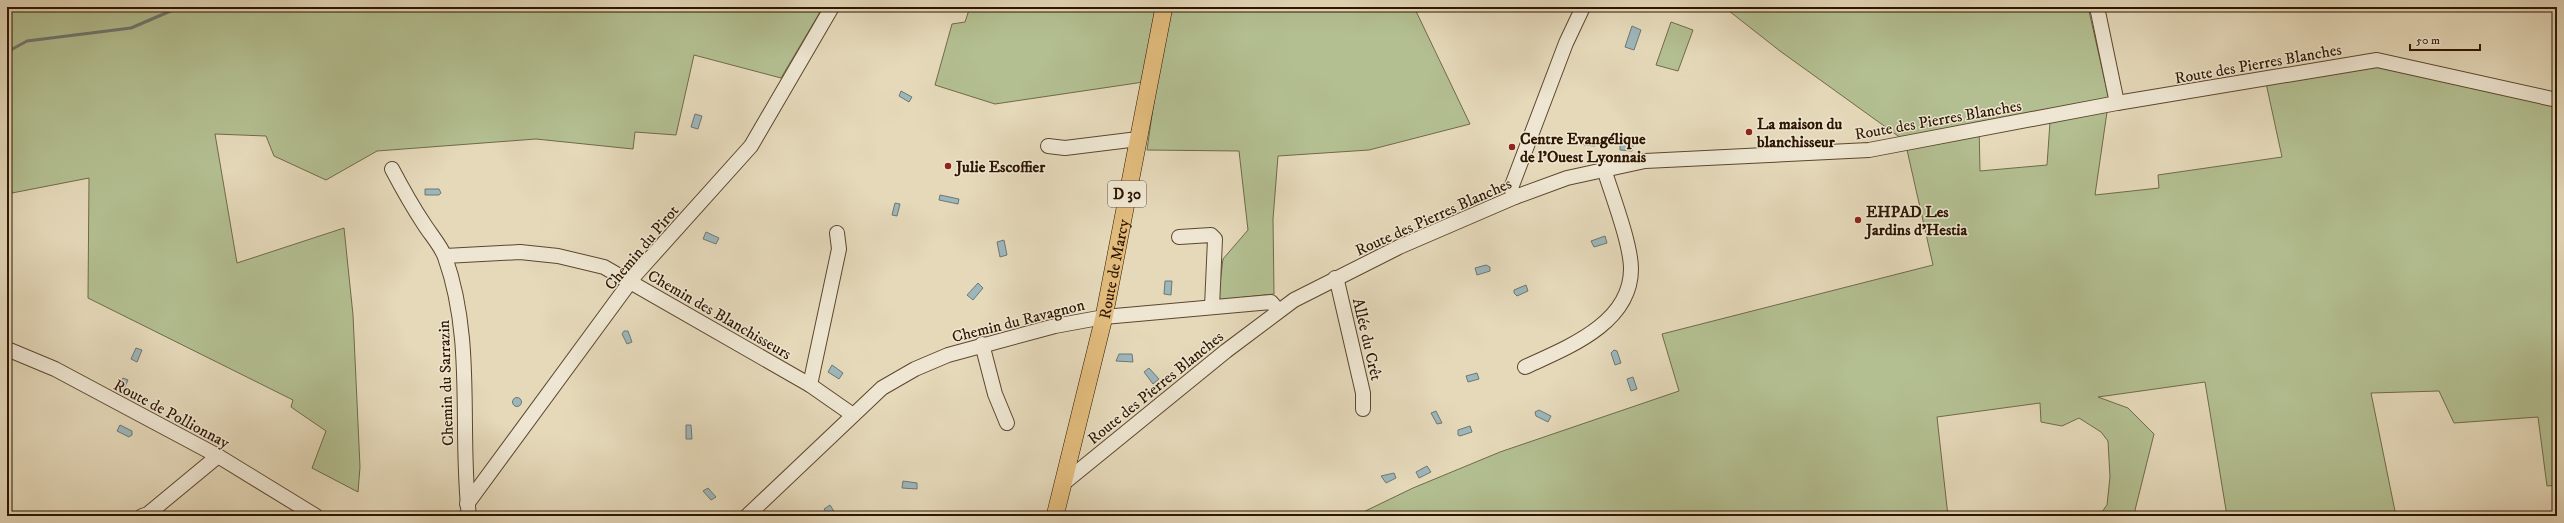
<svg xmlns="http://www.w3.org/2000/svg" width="2564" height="523" viewBox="0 0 2564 523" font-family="'IM FELL DW Pica',serif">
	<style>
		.green { fill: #b3bf91; stroke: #706a48 }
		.water { fill: #9cb7bc; stroke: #707771 }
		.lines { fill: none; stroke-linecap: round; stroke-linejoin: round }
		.stream { stroke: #707771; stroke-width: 3 }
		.minor-casing { stroke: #5c472e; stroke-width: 16 }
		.major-casing { stroke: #2e1600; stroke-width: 18 }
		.minor { stroke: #eee6d2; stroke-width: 14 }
		.major { stroke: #e2bc7d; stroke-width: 17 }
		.poi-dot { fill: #8f2418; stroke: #eee6d2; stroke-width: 1.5 }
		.labels { text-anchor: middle; stroke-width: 3; stroke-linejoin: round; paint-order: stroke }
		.shield { fill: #eee6d2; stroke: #68543f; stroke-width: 1 }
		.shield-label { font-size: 15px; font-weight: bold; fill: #2e1600 }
		.street-label { font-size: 16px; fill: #2e1600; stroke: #eee6d2 }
		.poi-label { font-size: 16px; font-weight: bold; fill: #2e1600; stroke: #eee6d2; text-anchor: start }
	</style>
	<rect width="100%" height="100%" fill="#e5d9ba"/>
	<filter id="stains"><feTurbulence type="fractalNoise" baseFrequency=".005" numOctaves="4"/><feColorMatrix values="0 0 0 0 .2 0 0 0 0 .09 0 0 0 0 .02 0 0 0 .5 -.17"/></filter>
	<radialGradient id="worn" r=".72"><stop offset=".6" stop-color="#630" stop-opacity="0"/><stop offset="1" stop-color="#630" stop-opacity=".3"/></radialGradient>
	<!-- green -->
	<g class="green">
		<polygon points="7,7 823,7 781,78 694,55 676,135 635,132 633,149 536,139 377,151 326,180 274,156 266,136 215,134 237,263 344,228 353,315 360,467 358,492 312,468 326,431 291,407 293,400 88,298 89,178 12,193 7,169"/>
		<polygon points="970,7 1414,7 1470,124 1369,150 1278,156 1273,219 1274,294 1218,300 1223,259 1248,230 1239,151 1147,150 1157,80 995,104 935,85 952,24 965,22"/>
		<polygon points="1724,7 2088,7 2109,99 1979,125 1980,171 2047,165 2050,122 2107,112 2095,195 2159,188 2158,175 2282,157 2266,83 2378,67 2557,105 2557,485 2547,486 2538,417 2454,423 2439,391 2371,393 2396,516 2227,516 2205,382 2098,397 2128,408 2154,434 2135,510 2138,516 2099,516 2107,505 2110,477 2108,441 2101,432 2079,418 2062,426 2041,422 2040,403 1937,417 1948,516 1355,516 1413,488 1500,452 1679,391 1662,334 1933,265 1905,141 1780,51"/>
		<polygon points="1671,22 1693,30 1678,71 1656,65"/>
	</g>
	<!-- water -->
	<g class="water">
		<polygon points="1632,26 1641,30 1634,50 1625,47"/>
		<polygon points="901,91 912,97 909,102 899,96"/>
		<polygon points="695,114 702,116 698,129 691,127"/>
		<polygon points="1584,140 1595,141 1597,144 1595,146 1584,145"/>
		<polygon points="1620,144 1633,145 1632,151 1620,150"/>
		<polygon points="425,189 439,189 441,193 439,195 425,195"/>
		<polygon points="940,195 959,199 958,204 939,200"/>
		<polygon points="895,203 900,204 897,216 892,215"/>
		<polygon points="706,232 719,238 716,244 703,239"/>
		<polygon points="1605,236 1607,243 1594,247 1591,241"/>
		<polygon points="1004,240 1007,255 1000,257 997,242"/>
		<polygon points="1486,265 1490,267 1490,271 1477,275 1475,268"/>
		<polygon points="1165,281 1172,281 1171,295 1164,294"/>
		<polygon points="978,283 983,288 973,300 967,295"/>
		<polygon points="1526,285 1528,291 1517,296 1514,293 1514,290"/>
		<polygon points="624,331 628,331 632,342 627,344 622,334"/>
		<polygon points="136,348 142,350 137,362 131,359"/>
		<polygon points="1614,350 1617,351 1621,363 1615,365 1611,353"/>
		<polygon points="1119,354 1132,354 1133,362 1116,361"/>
		<polygon points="832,365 843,373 839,379 828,372"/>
		<polygon points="1149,368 1159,379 1153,384 1144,372"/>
		<polygon points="1477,373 1479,379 1468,382 1466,376"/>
		<polygon points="1633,377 1637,389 1631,391 1627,379"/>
		<polygon points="123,378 128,380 123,391 120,391 118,388"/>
		<circle cx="517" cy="402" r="4.5"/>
		<polygon points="1539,410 1551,416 1548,422 1536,416 1535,412"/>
		<polygon points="1436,411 1442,423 1437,424 1431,413"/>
		<polygon points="120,425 132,431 132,435 129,437 117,431"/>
		<polygon points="686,425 691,425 692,439 686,439"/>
		<polygon points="1470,426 1472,432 1460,436 1458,435 1458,430"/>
		<polygon points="1427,466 1431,472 1419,478 1416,472"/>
		<polygon points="1394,473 1396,478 1386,483 1381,476"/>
		<polygon points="903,481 917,483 917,489 902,488"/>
		<polygon points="708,488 716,497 711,500 703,491"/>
		<polygon points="830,505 837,516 829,516 824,509"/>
	</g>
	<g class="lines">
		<!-- stream -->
		<polyline class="stream" points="7,52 27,41 131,28 180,7"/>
		<!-- minor casing -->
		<g class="minor-casing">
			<g id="minor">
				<polyline points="2097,7 2117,103"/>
				<polyline points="1048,146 1065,148 1138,139"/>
				<path d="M392 169C402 188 412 206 424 224 431 235 441 246 445 257 475 341 459 430 469 516"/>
				<polyline points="1515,197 1511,188 1566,43 1583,7"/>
				<polyline points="1179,237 1211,235 1215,239 1212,307"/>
				<polyline points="445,256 520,252 558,256 604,267 810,385 853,415"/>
				<polyline points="1335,278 1338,285 1363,393 1363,409"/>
				<polyline points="982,344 995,394 1007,423"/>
				<polyline points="7,349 55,369 218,456 316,516"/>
				<path d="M1525 367C1566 348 1631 324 1631 269 1631 244 1612 195 1604 169"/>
				<polyline points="810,385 839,249 837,233"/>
				<polyline points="1065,482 1226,351 1294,300 1399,247 1515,197 1567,178 1645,161 1869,150 2117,103 2377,60 2557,100"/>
				<polyline points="467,504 636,274 751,146 832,7"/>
				<polyline points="142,516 148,514 218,456"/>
				<polyline points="747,516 882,388 915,369 948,355 1055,326 1104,317 1271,302 1278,310"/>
			</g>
		</g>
		<!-- major casing -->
		<g class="major-casing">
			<g id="major">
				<path id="s1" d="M1055 516 1104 317 1164 7"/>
			</g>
		</g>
		<!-- minor -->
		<use href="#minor" class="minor"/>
		<!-- major -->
		<use href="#major" class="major"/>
	</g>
	<!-- markers -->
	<g class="poi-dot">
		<circle cx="1749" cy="132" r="4"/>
		<circle cx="1512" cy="147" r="4"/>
		<circle cx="948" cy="166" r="4"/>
		<circle cx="1858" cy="220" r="4"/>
	</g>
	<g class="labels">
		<!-- shield labels -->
		<rect class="shield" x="1108" y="181" width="38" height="26" rx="3"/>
		<g class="shield-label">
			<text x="1127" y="199">D 30</text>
		</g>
		<!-- street labels -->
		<g class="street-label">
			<text transform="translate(2258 63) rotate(-10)" y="6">Route des Pierres Blanches</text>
			<text transform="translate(1938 119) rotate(-10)" y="6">Route des Pierres Blanches</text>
			<text transform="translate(1433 216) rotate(-24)" y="6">Route des Pierres Blanches</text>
			<text transform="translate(641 247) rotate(-50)" y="6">Chemin du Pirot</text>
			<text dy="6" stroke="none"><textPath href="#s1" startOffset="254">Route de Marcy</textPath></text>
			<text transform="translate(720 314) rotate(30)" y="6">Chemin des Blanchisseurs</text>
			<text transform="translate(1018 320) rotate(-14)" y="6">Chemin du Ravagnon</text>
			<text transform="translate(1368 339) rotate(77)" y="6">Allée du Crêt</text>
			<text transform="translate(445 383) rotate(-92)" y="6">Chemin du Sarrazin</text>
			<text transform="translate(1155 387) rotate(-39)" y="6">Route des Pierres Blanches</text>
			<text transform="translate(172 413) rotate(28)" y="6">Route de Pollionnay</text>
		</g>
		<!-- poi labels -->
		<g class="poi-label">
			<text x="1757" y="129">La maison du<tspan x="1757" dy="18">blanchisseur</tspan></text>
			<text x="1520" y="144">Centre Evangélique<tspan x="1520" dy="18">de l'Ouest Lyonnais</tspan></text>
			<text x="956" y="172">Julie Escoffier</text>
			<text x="1866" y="217">EHPAD Les<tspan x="1866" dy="18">Jardins d'Hestia</tspan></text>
		</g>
	</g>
	<!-- margin -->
	<rect width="2564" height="523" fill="none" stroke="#e5d9ba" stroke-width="24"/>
	<rect x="8" y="8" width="2548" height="507" fill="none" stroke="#2e1600" stroke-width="2"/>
	<rect x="12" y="12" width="2540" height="499" fill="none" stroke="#2e1600"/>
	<!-- scale -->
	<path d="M2410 44v6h70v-6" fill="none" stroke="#2e1600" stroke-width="2"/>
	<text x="2416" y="44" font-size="12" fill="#2e1600" stroke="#eee6d2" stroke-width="3" paint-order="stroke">50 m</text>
	<rect width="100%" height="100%" filter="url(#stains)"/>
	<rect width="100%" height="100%" fill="url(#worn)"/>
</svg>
